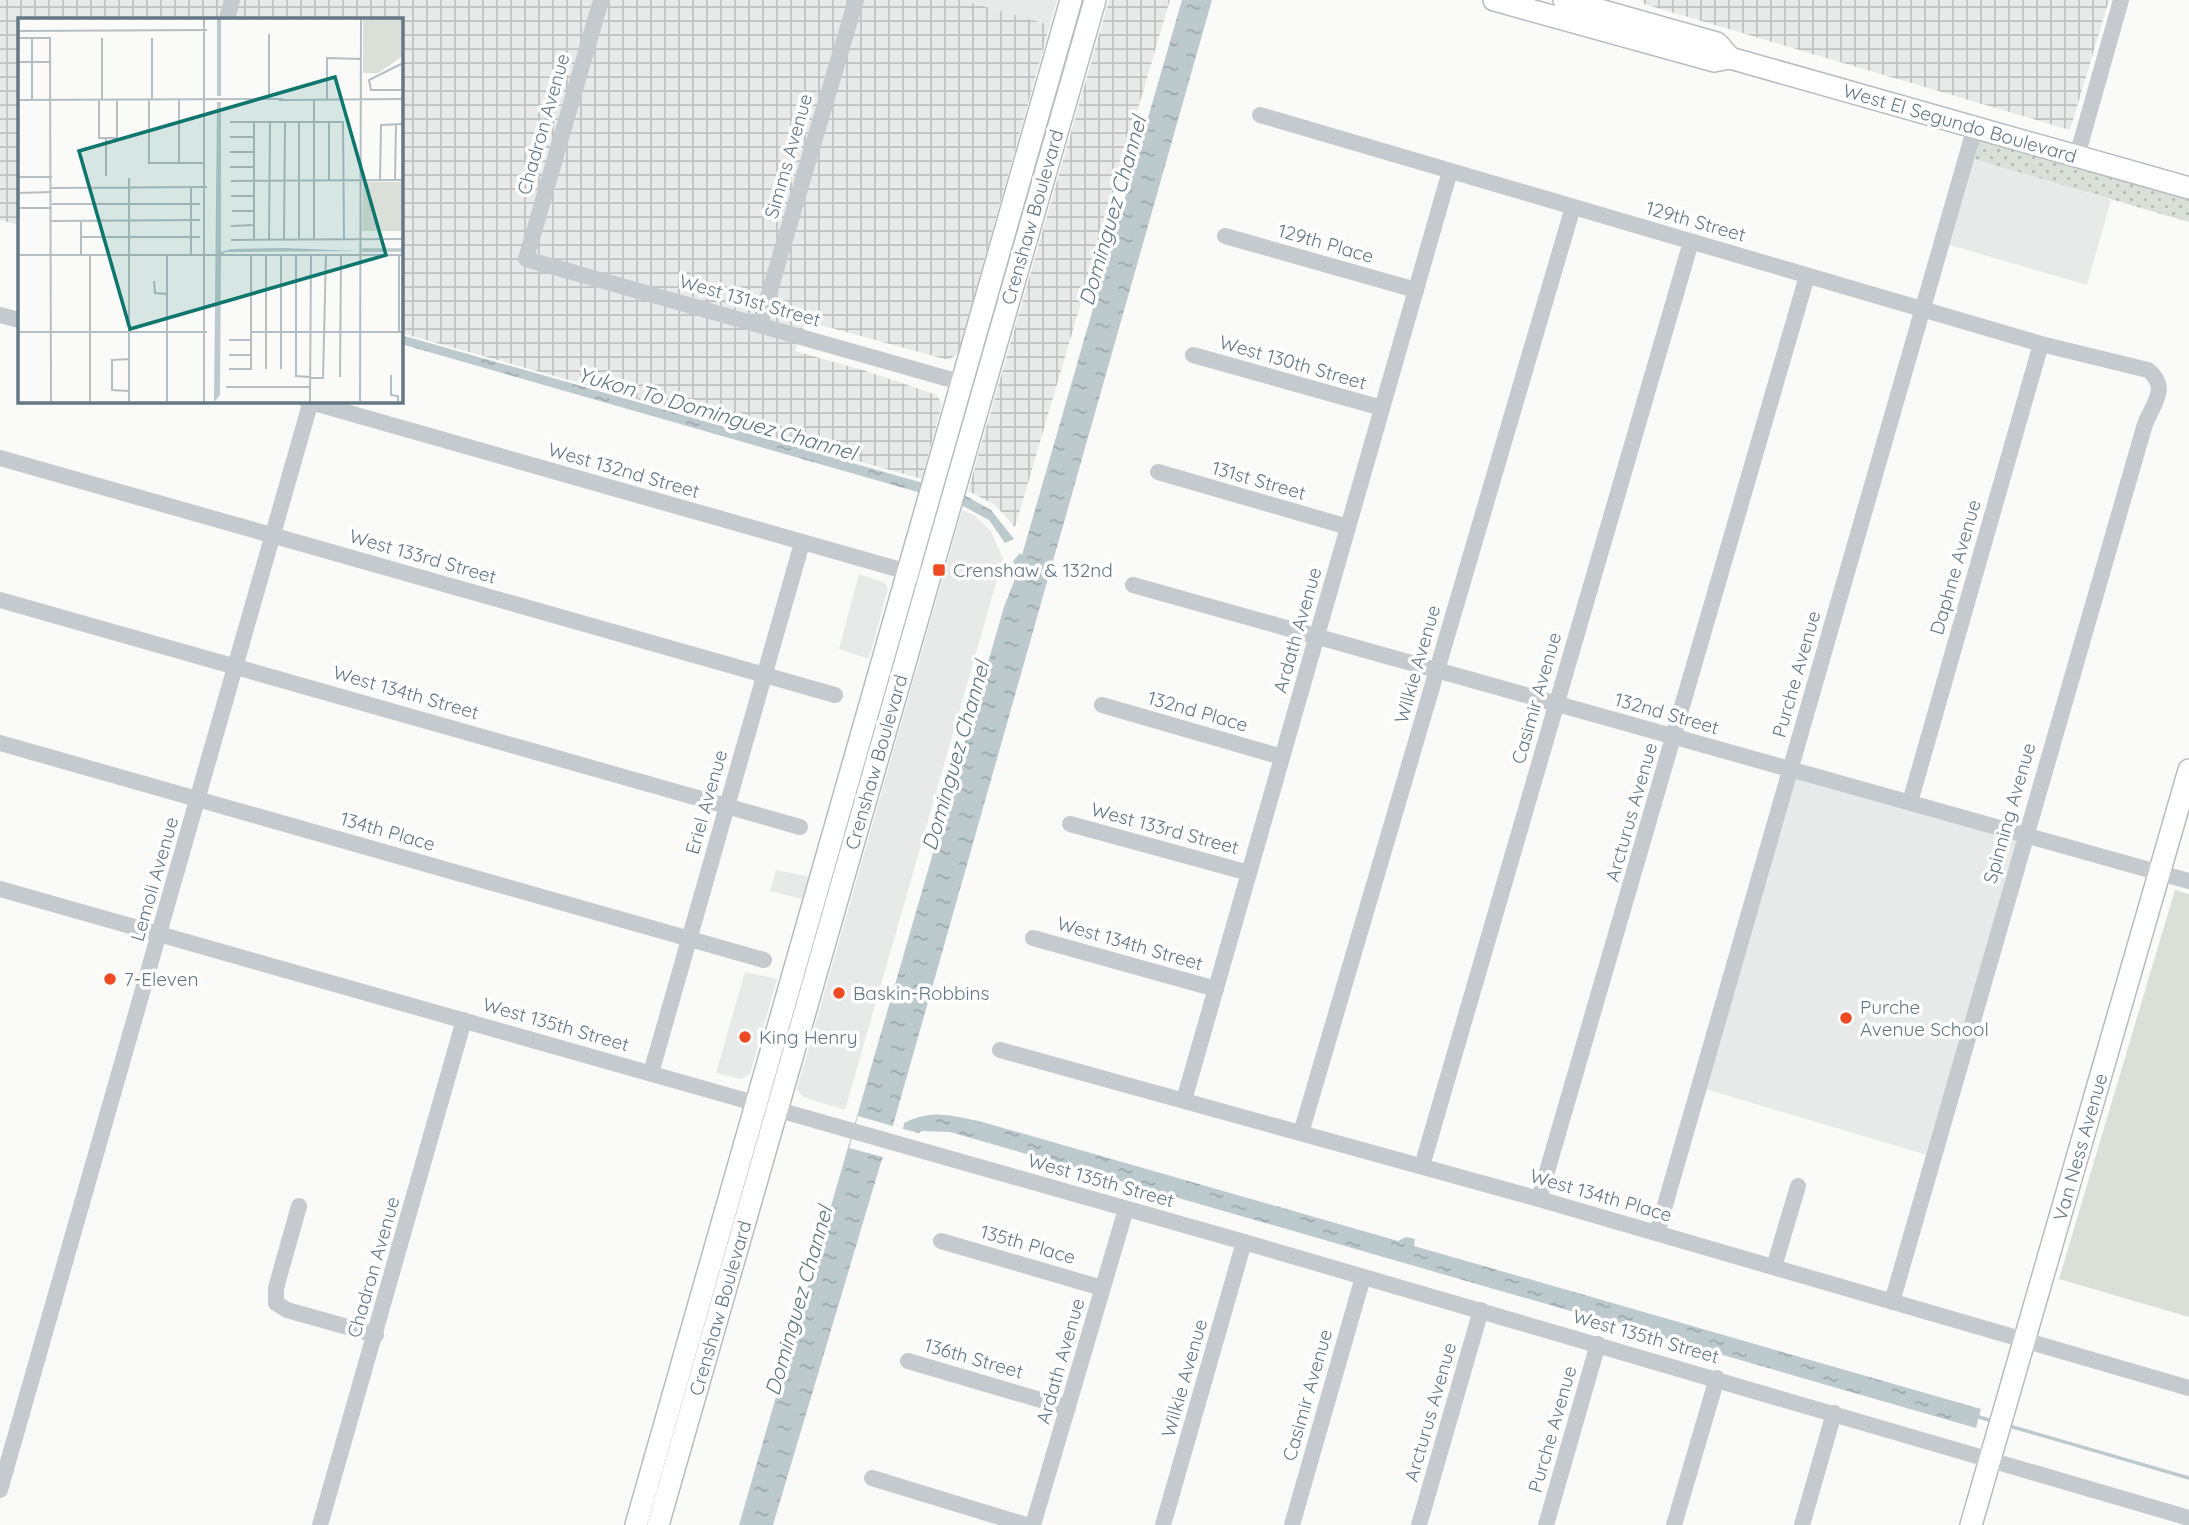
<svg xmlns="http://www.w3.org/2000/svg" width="2189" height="1525" viewBox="0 0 2189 1525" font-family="Quicksand,sans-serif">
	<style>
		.built { fill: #e8e9e9 }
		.industrial { fill: url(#industrial-grid) }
		.grass { fill: url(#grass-dots) }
		.green { fill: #dae0d7 }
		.water { fill: url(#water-ripples) }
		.pier { fill: #fafaf8 }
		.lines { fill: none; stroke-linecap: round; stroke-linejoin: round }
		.stream { stroke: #bcc9cd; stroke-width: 3.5 }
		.major-casing { stroke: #b6bcc0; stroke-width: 24 }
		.minor { stroke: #c5cace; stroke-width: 16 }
		.major { stroke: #fff; stroke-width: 21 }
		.poi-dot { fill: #ee4b24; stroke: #fff; stroke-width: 2.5 }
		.labels { text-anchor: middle; stroke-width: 7; stroke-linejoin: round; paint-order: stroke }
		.street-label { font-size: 19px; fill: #637785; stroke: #fff }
		.poi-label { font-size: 19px; fill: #637785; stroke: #fff; text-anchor: start }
		.water-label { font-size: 21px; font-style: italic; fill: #5e767e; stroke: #fff }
		.inset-river { fill: none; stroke: #bcc9cd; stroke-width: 3.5 }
		.inset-road { fill: none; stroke: #b5bec3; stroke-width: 2 }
		.view { fill: #0f766e; fill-opacity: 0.15; stroke: #0f766e; stroke-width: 3.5 }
		.inset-edge { fill: none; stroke: #637785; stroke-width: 3.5 }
	</style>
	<defs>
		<pattern id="industrial-grid" width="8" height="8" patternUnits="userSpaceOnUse" patternTransform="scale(1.75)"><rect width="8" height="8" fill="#e8e9e9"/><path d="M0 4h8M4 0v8" fill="none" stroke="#c0c2c2"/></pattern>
		<pattern id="grass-dots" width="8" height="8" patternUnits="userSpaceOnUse" patternTransform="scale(1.75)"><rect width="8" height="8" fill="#dae0d7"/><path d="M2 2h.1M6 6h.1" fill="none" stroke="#b4bab4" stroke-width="1.8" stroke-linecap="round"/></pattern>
		<pattern id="water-ripples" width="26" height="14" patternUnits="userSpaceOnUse" patternTransform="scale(1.75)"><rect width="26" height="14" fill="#bcc9cd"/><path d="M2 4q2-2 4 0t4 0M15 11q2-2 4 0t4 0" fill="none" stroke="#9ca8ac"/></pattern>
	</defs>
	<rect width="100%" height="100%" fill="#fafaf8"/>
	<!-- built -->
	<g class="built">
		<polygon points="962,0 1057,0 1050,25"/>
		<polygon points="1967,156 2111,200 2087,285 1943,243"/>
		<polygon points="962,510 974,515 991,531 1003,559 845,1110 803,1097 797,1089"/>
		<polygon points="859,574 885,583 888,588 869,659 839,649"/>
		<polygon points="1790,769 2024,835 1934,1157 1699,1087"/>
		<polygon points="776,870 821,879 814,902 770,891"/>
		<polygon points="745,972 777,979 750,1074 741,1079 716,1073"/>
	</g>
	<!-- industrial -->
	<g class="industrial">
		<polygon points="0,0 962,0 1050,25 958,354 948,360 806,321 795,351 866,371 937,395 942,404 922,479 401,333 401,19 19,19 19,225 0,220"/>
		<polygon points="1109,0 1170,0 1015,527 994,504 968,491"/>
		<polygon points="1642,0 2109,0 2070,130 1644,4"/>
	</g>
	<!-- grass -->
	<polygon class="grass" points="1975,127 2189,188 2189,222 1967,157"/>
	<!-- green -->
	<polygon class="green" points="2175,890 2189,894 2189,1317 2059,1279"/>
	<!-- water -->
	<g class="water">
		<path d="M1182 0H1212L892 1129C929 1109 938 1113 979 1121L1398 1241 1406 1237 1415 1239 1414 1246 1981 1409 1976 1428 950 1132 922 1131 884 1155 881 1162 773 1525H739L1004 607 1018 571 1013 561 1020 553 1022 555Z"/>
		<polygon points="401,335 923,483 921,493 401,344"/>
		<polygon points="964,495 991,510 1014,539 1005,543 989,520 961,505"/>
	</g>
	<!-- pier -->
	<polygon class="pier" points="858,1116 896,1127 905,1120 903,1129 919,1133 887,1158 849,1148"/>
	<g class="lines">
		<!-- stream -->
		<g class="stream">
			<polyline points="1976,1416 1992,1421"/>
			<polyline points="2006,1425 2189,1478"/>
		</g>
		<!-- major casing -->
		<g class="major-casing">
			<g id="major">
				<polyline points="1494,0 1714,61 1730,58 2189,188"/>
				<polyline points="1564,0 1717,43 1730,58"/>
				<polyline points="636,1525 1071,0"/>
				<polyline points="658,1525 1095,0"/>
				<polyline points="1971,1525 2189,770"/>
			</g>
		</g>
		<!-- minor -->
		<g class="minor">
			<polyline points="601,0 526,259 963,383"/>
			<polyline points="227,19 232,0"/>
			<path d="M1260 115 2041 344 2148 370C2170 387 2153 404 2145 424L1892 1302"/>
			<polyline points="2077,156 2121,0"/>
			<polyline points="1225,236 1416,290"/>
			<polyline points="0,315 19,320"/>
			<polyline points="760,324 856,0"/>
			<polyline points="1193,355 1382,408"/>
			<polyline points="307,401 929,578"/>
			<polyline points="0,458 835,695"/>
			<polyline points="1158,472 1348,527"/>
			<polyline points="1133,585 2189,881"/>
			<polyline points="0,600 800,827"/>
			<polyline points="1102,705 1282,757"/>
			<polyline points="0,743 764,960"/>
			<polyline points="1910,802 2041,344"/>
			<polyline points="1070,824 1249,873"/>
			<polyline points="0,889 1244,1242 2189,1518"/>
			<polyline points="1033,938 1216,989"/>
			<polyline points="1000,1050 1539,1199 2189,1388"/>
			<polyline points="651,1073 802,543"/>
			<polyline points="1184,1100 1450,171"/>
			<polyline points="1301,1133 1573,207"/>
			<polyline points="1422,1166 1691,242"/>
			<polyline points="1539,1199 1807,276"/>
			<polyline points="299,1206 276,1288 276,1303 287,1310 376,1335"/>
			<polyline points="1657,1233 1975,127"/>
			<polyline points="941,1241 1102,1288"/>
			<polyline points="1774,1267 1798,1186"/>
			<polyline points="908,1361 1068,1408"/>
			<polyline points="872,1478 1026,1525"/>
			<polyline points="0,1490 311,401"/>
			<polyline points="320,1525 464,1020"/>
			<polyline points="1033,1525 1126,1209"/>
			<polyline points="1163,1525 1244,1242"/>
			<polyline points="1292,1525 1363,1277"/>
			<polyline points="1419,1525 1481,1310"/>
			<polyline points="1546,1525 1598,1344"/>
			<polyline points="1674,1525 1717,1378"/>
			<polyline points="1802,1525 1834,1413"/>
		</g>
		<!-- major -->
		<use href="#major" class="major"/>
	</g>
	<!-- markers -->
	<g class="poi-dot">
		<rect x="932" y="563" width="14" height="14" rx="3.5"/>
		<circle cx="110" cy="979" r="7"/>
		<circle cx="839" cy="993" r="7"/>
		<circle cx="1846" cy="1018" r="7"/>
		<circle cx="745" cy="1037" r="7"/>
	</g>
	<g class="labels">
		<!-- street labels -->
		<g class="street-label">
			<text transform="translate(1960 123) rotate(16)" y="7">West El Segundo Boulevard</text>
			<text transform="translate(543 124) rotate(-74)" y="7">Chadron Avenue</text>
			<text transform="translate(788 156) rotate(-74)" y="7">Simms Avenue</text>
			<text transform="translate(1032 217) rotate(-74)" y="7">Crenshaw Boulevard</text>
			<text transform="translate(1696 221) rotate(16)" y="7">129th Street</text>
			<text transform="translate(1326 243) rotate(16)" y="7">129th Place</text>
			<text transform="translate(750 300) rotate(16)" y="7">West 131st Street</text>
			<text transform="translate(1293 362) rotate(16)" y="7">West 130th Street</text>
			<text transform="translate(624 470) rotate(16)" y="7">West 132nd Street</text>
			<text transform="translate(1259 480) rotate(16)" y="7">131st Street</text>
			<text transform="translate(423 556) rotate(16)" y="7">West 133rd Street</text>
			<text transform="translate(1955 567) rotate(-74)" y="7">Daphne Avenue</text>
			<text transform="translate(1297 630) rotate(-74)" y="7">Ardath Avenue</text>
			<text transform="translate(1417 664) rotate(-74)" y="7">Wilkie Avenue</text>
			<text transform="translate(1796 674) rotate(-74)" y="7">Purche Avenue</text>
			<text transform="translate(406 692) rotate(16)" y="7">West 134th Street</text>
			<text transform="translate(1536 698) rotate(-74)" y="7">Casimir Avenue</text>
			<text transform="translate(1198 711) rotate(16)" y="7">132nd Place</text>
			<text transform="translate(1667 713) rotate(16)" y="7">132nd Street</text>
			<text transform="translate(876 762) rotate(-74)" y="7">Crenshaw Boulevard</text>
			<text transform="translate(706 802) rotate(-74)" y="7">Eriel Avenue</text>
			<text transform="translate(1631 812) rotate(-74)" y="7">Arcturus Avenue</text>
			<text transform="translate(2009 813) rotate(-74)" y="7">Spinning Avenue</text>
			<text transform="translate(1165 828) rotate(15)" y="7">West 133rd Street</text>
			<text transform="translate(388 831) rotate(16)" y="7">134th Place</text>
			<text transform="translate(154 879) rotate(-74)" y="7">Lemoli Avenue</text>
			<text transform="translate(1130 943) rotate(16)" y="7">West 134th Street</text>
			<text transform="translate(556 1024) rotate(16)" y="7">West 135th Street</text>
			<text transform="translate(2080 1147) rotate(-74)" y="7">Van Ness Avenue</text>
			<text transform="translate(1101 1180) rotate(16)" y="7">West 135th Street</text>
			<text transform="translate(1601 1195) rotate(16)" y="7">West 134th Place</text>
			<text transform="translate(1028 1244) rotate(16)" y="7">135th Place</text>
			<text transform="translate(373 1267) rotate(-74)" y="7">Chadron Avenue</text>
			<text transform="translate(720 1308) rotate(-74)" y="7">Crenshaw Boulevard</text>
			<text transform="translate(1646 1336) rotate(16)" y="7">West 135th Street</text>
			<text transform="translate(974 1358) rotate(16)" y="7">136th Street</text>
			<text transform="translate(1060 1361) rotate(-74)" y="7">Ardath Avenue</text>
			<text transform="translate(1184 1378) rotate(-74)" y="7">Wilkie Avenue</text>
			<text transform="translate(1307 1395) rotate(-74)" y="7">Casimir Avenue</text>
			<text transform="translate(1430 1412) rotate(-74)" y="7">Arcturus Avenue</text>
			<text transform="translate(1552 1429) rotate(-74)" y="7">Purche Avenue</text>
		</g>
		<!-- poi labels -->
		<g class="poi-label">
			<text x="953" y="577">Crenshaw &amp; 132nd</text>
			<text x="124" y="986">7-Eleven</text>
			<text x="853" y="1000">Baskin-Robbins</text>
			<text x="1860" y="1014">Purche<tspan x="1860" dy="22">Avenue School</tspan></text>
			<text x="759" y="1044">King Henry</text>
		</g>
		<!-- water labels -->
		<g class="water-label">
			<text transform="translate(1113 211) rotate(-74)" y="7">Dominguez Channel</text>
			<text transform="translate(717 414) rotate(16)" y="7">Yukon To Dominguez Channel</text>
			<text transform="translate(956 756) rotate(-74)" y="7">Dominguez Channel</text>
			<text transform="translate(799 1301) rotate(-74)" y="7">Dominguez Channel</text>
		</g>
	</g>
	<!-- overview -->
	<g transform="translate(18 18)">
		<rect width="385" height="385" fill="#fafaf8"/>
		<path d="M345 1H385V38L360 55H345Z" fill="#dae0d7"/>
		<path d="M345 164H385V213H344Z" fill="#dae0d7"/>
		<path d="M199 1H203V78H199ZM199 84H203V234L213 231 267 230 340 233 207 234 203 239 202 377 196 384Z" fill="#bcc9cd"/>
		<path class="inset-river" d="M344 232H385"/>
		<path class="inset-road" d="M0 13 189 12M251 16V80M0 20H32L33 384M14 20V82M0 44H32M385 45 351 62 353 72H385M309 81V40L343 41M0 82 265 81M81 82V120H99V82M84 82V20M131 82V145H186M134 82V20M261 82 385 81M212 104H325L326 221M236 104V221M212 119H236M88 120V158M212 134H236M161 145V81M212 149H236M0 159H34M311 162V104M362 162 363 107 385 106M377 162 378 106M213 163 385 162M173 169V236M33 170 189 169M0 175 34 174M213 178H236M34 186H182M0 190H34M214 193H236M33 203 182 202M63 203V237M213 208 236 207M63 219H182M251 221 252 104M266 221 267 104M281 221V104M296 221V81M213 222 385 221M278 236V358L305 360 308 236M0 237H385M136 263 137 275 150 276M0 314H189M233 314H385M381 314V237M211 322H233M211 337H233M211 351H233V236M248 351V236M263 351V236M373 357V377L380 378V384M322 359 323 236M208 369H293M111 373 94 372V342L111 341M72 384V237M111 384V160M149 384V236M186 384V1M292 384 293 236M342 384 343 1"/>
		<path class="view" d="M317 59 368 237 112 311 61 133Z"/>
		<rect width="385" height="385" class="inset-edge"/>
	</g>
</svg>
